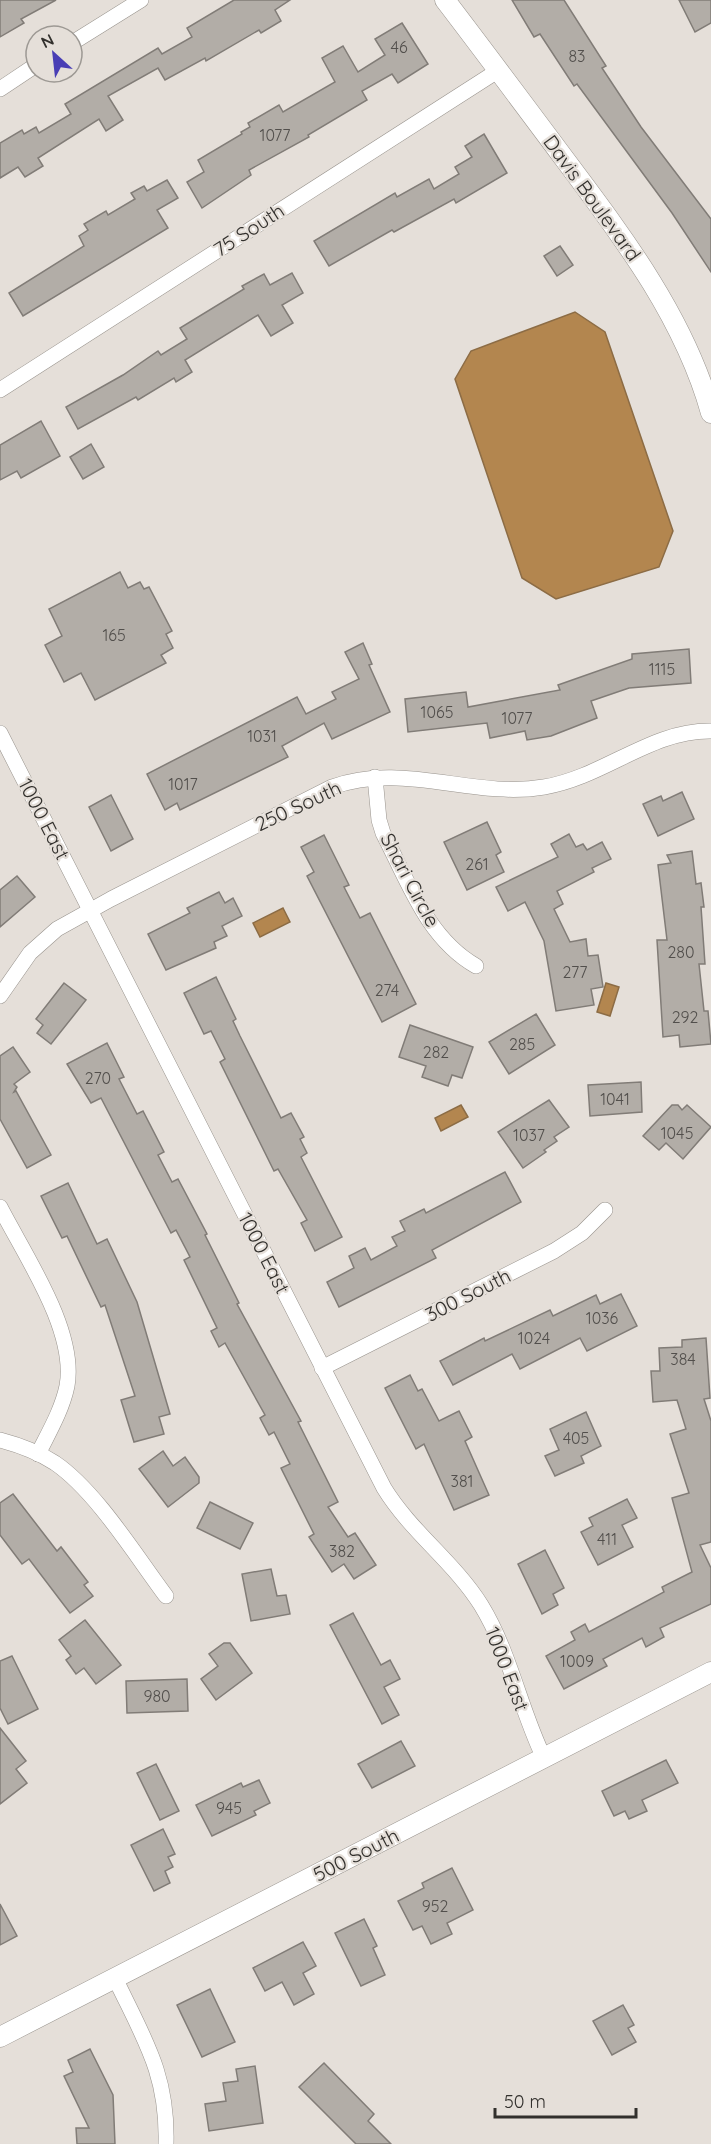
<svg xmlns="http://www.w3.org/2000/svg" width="711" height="2144" viewBox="0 0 711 2144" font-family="Quicksand,sans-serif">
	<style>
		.water { fill: #b3864f; stroke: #8c6c45; stroke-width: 1.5 }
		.building { fill: #b2ada7; stroke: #817c77; stroke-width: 1.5 }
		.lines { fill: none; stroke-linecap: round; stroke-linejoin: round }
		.minor-casing { stroke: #98938d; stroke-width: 16 }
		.tertiary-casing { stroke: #98938d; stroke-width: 21 }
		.minor { stroke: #fff; stroke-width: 15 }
		.tertiary { stroke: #fff; stroke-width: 20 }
		.labels { text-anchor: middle; stroke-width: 4.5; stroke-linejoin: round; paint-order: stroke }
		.number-label { font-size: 16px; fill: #524f4c }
		.street-label { font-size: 20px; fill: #32302d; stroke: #e5dfd9 }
	</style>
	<rect width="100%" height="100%" fill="#e5dfd9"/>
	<!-- water -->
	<g class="water">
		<polygon points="575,312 605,332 673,531 659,567 556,599 522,578 455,379 471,351"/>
		<polygon points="283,908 290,922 260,937 253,923"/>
		<polygon points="606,983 619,987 610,1016 597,1012"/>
		<polygon points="461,1105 468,1117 441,1131 435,1118"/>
	</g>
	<!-- building -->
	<g class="building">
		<polygon points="0,0 56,0 21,19 24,23 0,37"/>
		<polygon points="234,0 290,0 275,10 281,21 261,33 259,30 206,61 205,58 165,80 158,68 108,96 123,120 106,131 99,119 38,158 43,166 25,177 18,167 0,178 0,143 22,130 24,134 36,127 39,133 71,114 65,104 158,48 162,54 192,37 187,28"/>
		<polygon points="512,0 564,0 606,66 602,68 641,127 711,219 711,272 672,213 577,84 574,86 540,34 534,37"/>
		<polygon points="679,0 711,0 711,23 695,32"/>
		<polygon points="402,23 428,64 398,83 392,74 362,91 367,100 308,135 309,137 249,170 251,175 202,208 187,182 204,172 198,160 242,134 241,132 250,127 248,123 279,105 283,112 335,82 322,58 343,46 358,72 385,55 375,39"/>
		<polygon points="484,134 507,173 456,203 454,199 394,232 392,230 329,266 314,241 395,193 397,197 429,179 434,189 459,174 455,167 472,157 465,146"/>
		<polygon points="167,180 178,198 157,210 168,228 23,316 9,293 84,246 79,236 88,230 84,224 106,211 108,215 135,199 131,193 144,186 147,191"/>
		<polygon points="560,246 573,265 557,276 544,256"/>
		<polygon points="292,273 303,293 282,305 293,323 271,336 258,315 185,360 192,372 176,382 174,378 138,400 136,397 78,429 66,407 123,375 158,351 161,355 187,339 180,328 244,289 242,286 264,274 270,285"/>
		<polygon points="41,421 60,456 21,478 17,471 0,480 0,445"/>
		<polygon points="91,444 104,467 83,479 70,457"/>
		<polygon points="120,572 128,588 140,582 144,589 149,587 172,631 166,634 173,648 161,655 166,663 95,700 81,673 64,682 45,645 62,636 49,609"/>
		<polygon points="363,643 372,664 369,665 390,712 332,739 324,723 282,746 288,757 180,810 177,803 165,810 147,774 297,697 306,714 336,699 332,692 359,679 345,652"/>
		<polygon points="689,649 691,683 629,688 591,701 597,718 551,736 527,740 525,731 490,738 487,723 408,732 405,699 466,692 468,707 560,690 558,685 632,659 632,654"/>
		<polygon points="682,792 694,819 658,836 643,804 661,796 663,801"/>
		<polygon points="111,795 133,839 111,851 89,807"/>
		<polygon points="487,822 501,852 496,855 504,872 467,890 444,842"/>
		<polygon points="569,834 576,847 583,844 587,850 602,842 611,859 592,868 594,872 557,891 563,904 554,909 570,942 586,939 588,956 598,955 603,987 591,989 594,1005 556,1011 544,941 525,902 508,911 496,887 558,857 551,844"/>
		<polygon points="324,835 349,885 344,887 360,918 370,913 416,1004 382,1022 307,876 314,872 301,847"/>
		<polygon points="692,851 696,884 701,883 704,907 701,907 705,964 699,964 704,1011 708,1011 711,1044 680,1047 679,1035 663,1037 657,940 667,940 658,865 671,863 667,855"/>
		<polygon points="17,876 35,897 0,927 0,890"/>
		<polygon points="219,892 225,903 233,898 242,916 222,926 227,936 214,942 216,948 166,970 148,934 190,913 187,908"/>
		<polygon points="216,977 236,1019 233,1021 240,1036 281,1118 291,1113 304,1137 300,1139 307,1153 301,1157 342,1237 315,1251 301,1223 307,1220 278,1169 274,1171 220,1062 225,1059 211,1031 204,1034 184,993"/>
		<polygon points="64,983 86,1000 51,1044 37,1033 43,1025 36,1019"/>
		<polygon points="536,1014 555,1045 509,1074 489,1042"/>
		<polygon points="410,1025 473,1047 462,1078 452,1075 448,1086 422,1077 426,1066 399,1057"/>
		<polygon points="107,1043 124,1077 119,1079 137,1114 143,1111 164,1152 158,1155 172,1182 178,1179 207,1234 205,1235 239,1303 237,1304 301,1421 298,1422 338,1502 328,1507 348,1537 355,1533 376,1565 354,1579 344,1564 332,1572 309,1537 314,1534 281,1468 290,1464 274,1432 269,1435 260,1418 265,1415 225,1343 219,1347 211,1331 217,1328 184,1260 190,1257 176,1230 171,1233 101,1098 91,1103 67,1064"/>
		<polygon points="13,1047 30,1072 14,1084 17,1087 14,1092 16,1091 51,1155 27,1168 0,1119 0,1056"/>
		<polygon points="641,1082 642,1112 590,1116 588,1085"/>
		<polygon points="549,1100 569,1127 554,1137 557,1141 544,1150 546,1152 523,1168 498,1132"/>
		<polygon points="672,1105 678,1105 682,1110 687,1105 711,1127 683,1159 666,1143 659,1150 643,1136"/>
		<polygon points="505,1172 521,1202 432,1250 436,1258 339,1307 327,1282 354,1268 349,1256 365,1248 371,1260 397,1246 392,1237 405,1231 400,1221 424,1209 426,1213"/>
		<polygon points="68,1183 97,1244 107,1239 137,1302 170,1414 159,1417 164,1434 134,1442 121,1400 135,1396 105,1305 101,1307 67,1236 62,1238 41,1196"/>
		<polygon points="621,1294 637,1326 587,1351 580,1338 520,1369 512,1354 453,1385 440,1361 484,1338 485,1341 550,1310 553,1316 596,1295 600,1304"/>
		<polygon points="706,1338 710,1398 704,1399 711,1421 711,1542 700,1545 711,1568 711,1604 660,1628 664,1637 646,1647 642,1638 603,1659 607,1666 564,1689 546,1656 575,1640 571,1632 585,1624 589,1632 664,1592 662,1587 692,1572 672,1498 689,1493 670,1434 686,1429 677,1400 653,1402 651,1371 660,1371 659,1348 682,1347 682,1340"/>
		<polygon points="410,1375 418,1391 422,1389 439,1421 459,1411 472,1437 465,1441 489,1495 454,1510 424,1444 416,1449 385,1388"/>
		<polygon points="586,1412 601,1446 581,1456 584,1463 555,1476 545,1456 559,1450 550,1429"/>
		<polygon points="163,1451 173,1466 185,1457 199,1477 199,1483 168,1507 139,1469"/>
		<polygon points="13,1494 57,1551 61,1547 88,1582 84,1585 93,1596 70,1613 29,1559 22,1564 0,1535 0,1503"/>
		<polygon points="627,1499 637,1518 622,1525 633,1547 598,1565 581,1532 593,1526 589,1518"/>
		<polygon points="210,1502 253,1523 240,1549 197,1528"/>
		<polygon points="545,1550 564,1588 553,1594 558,1605 542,1614 518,1564"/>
		<polygon points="271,1569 277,1596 286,1595 290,1614 251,1621 242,1574"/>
		<polygon points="353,1613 381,1665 390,1660 400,1679 384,1687 399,1715 382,1724 330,1625"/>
		<polygon points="85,1620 121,1665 96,1684 84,1668 76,1674 66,1660 71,1656 59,1640"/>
		<polygon points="224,1643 230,1643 252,1673 216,1700 201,1679 218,1666 209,1654"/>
		<polygon points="12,1656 38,1709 8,1724 0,1708 0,1661"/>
		<polygon points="187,1679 188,1711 127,1713 126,1681"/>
		<polygon points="0,1728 26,1761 16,1769 27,1783 0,1804"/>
		<polygon points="401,1741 415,1766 372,1788 358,1764"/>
		<polygon points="666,1760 678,1783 642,1800 647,1811 629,1819 625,1811 614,1816 602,1791"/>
		<polygon points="156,1764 179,1811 160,1820 137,1773"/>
		<polygon points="259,1780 270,1803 254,1811 256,1815 212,1836 196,1805 241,1783 243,1787"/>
		<polygon points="163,1829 175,1854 168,1857 173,1867 165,1871 170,1883 154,1891 131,1845"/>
		<polygon points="452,1868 473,1910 447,1923 452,1934 431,1944 422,1926 413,1930 398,1901 424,1888 422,1883"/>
		<polygon points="0,1904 17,1936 0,1945"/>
		<polygon points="364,1919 377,1946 373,1948 385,1975 361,1986 335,1933"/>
		<polygon points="303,1942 316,1966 303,1973 314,1994 294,2005 282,1982 265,1991 253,1968"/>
		<polygon points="210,1989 235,2042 202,2057 177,2005"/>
		<polygon points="623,2005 634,2025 628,2028 636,2042 612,2055 593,2021"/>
		<polygon points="90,2049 113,2095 115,2144 77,2144 76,2128 89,2128 64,2076 73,2072 68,2060"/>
		<polygon points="324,2063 374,2114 368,2121 391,2144 356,2144 299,2087"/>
		<polygon points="255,2066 263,2123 209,2131 205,2104 226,2101 223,2083 238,2081 236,2069"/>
	</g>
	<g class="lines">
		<!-- minor casing -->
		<g class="minor-casing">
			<g id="minor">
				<polyline points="72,43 141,0"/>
				<polyline points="0,89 36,65"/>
				<polyline points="0,390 499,70"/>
				<path d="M0 733 384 1488C411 1532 454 1562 481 1605 510 1652 520 1709 544 1758"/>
				<path d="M375 777 379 820 383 833C408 881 427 938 476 966"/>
				<path d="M0 996 30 953 57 929 111 899 332 787C403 761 473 799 544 787 604 777 651 730 711 731"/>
				<path d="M0 1207C25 1256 77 1331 67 1386 62 1410 49 1432 38 1454"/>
				<polyline points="322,1368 554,1251 582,1233 605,1210"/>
				<path d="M0 1440C19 1445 38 1452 55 1463 96 1491 136 1556 166 1596"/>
				<path d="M115 1978C144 2039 168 2074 166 2144"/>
			</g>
		</g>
		<!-- tertiary casing -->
		<g class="tertiary-casing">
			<g id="tertiary">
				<path d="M445 0C487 55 528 110 569 165 626 241 685 320 711 413"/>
				<polyline points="0,2037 711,1672"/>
			</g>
		</g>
		<!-- minor -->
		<use href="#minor" class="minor"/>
		<!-- tertiary -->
		<use href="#tertiary" class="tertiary"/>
	</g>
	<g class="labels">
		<!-- number labels -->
		<g class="number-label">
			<text x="399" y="53">46</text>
			<text x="577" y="62">83</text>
			<text x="275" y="141">1077</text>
			<text x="114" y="641">165</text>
			<text x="662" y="675">1115</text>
			<text x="437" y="718">1065</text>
			<text x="517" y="724">1077</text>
			<text x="262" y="742">1031</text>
			<text x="183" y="790">1017</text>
			<text x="477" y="870">261</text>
			<text x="681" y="958">280</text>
			<text x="575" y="978">277</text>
			<text x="387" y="996">274</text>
			<text x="685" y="1023">292</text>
			<text x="522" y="1050">285</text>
			<text x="436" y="1058">282</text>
			<text x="98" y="1084">270</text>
			<text x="615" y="1105">1041</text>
			<text x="677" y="1139">1045</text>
			<text x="529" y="1141">1037</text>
			<text x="602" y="1324">1036</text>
			<text x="534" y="1344">1024</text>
			<text x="683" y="1365">384</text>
			<text x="576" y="1444">405</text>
			<text x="462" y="1487">381</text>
			<text x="607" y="1545">411</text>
			<text x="342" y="1557">382</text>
			<text x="577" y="1667">1009</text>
			<text x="157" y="1702">980</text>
			<text x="229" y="1814">945</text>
			<text x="435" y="1912">952</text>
		</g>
		<!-- street labels -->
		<g class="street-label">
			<text transform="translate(592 198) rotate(54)" y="7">Davis Boulevard</text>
			<text transform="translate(249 230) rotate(-33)" y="7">75 South</text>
			<text transform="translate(298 806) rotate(-25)" y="7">250 South</text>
			<text transform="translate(44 819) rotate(63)" y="7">1000 East</text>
			<text transform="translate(410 880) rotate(62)" y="7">Shari Circle</text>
			<text transform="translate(264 1253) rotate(63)" y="7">1000 East</text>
			<text transform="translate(468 1295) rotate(-27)" y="7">300 South</text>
			<text transform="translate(507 1669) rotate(69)" y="7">1000 East</text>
			<text transform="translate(356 1855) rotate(-27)" y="7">500 South</text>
		</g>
	</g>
	<!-- north arrow -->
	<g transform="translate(54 54) rotate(333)"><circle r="28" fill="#e5dfd9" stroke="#9d9994" stroke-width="1.5"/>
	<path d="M0-4.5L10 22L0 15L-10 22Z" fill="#493eb5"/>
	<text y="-9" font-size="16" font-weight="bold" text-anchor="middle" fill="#32302d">N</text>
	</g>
	<!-- scale -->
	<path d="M495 2108v9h141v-9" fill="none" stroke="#32302d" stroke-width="3"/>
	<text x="504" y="2108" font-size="18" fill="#32302d" stroke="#e5dfd9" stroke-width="4.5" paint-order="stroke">50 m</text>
</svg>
